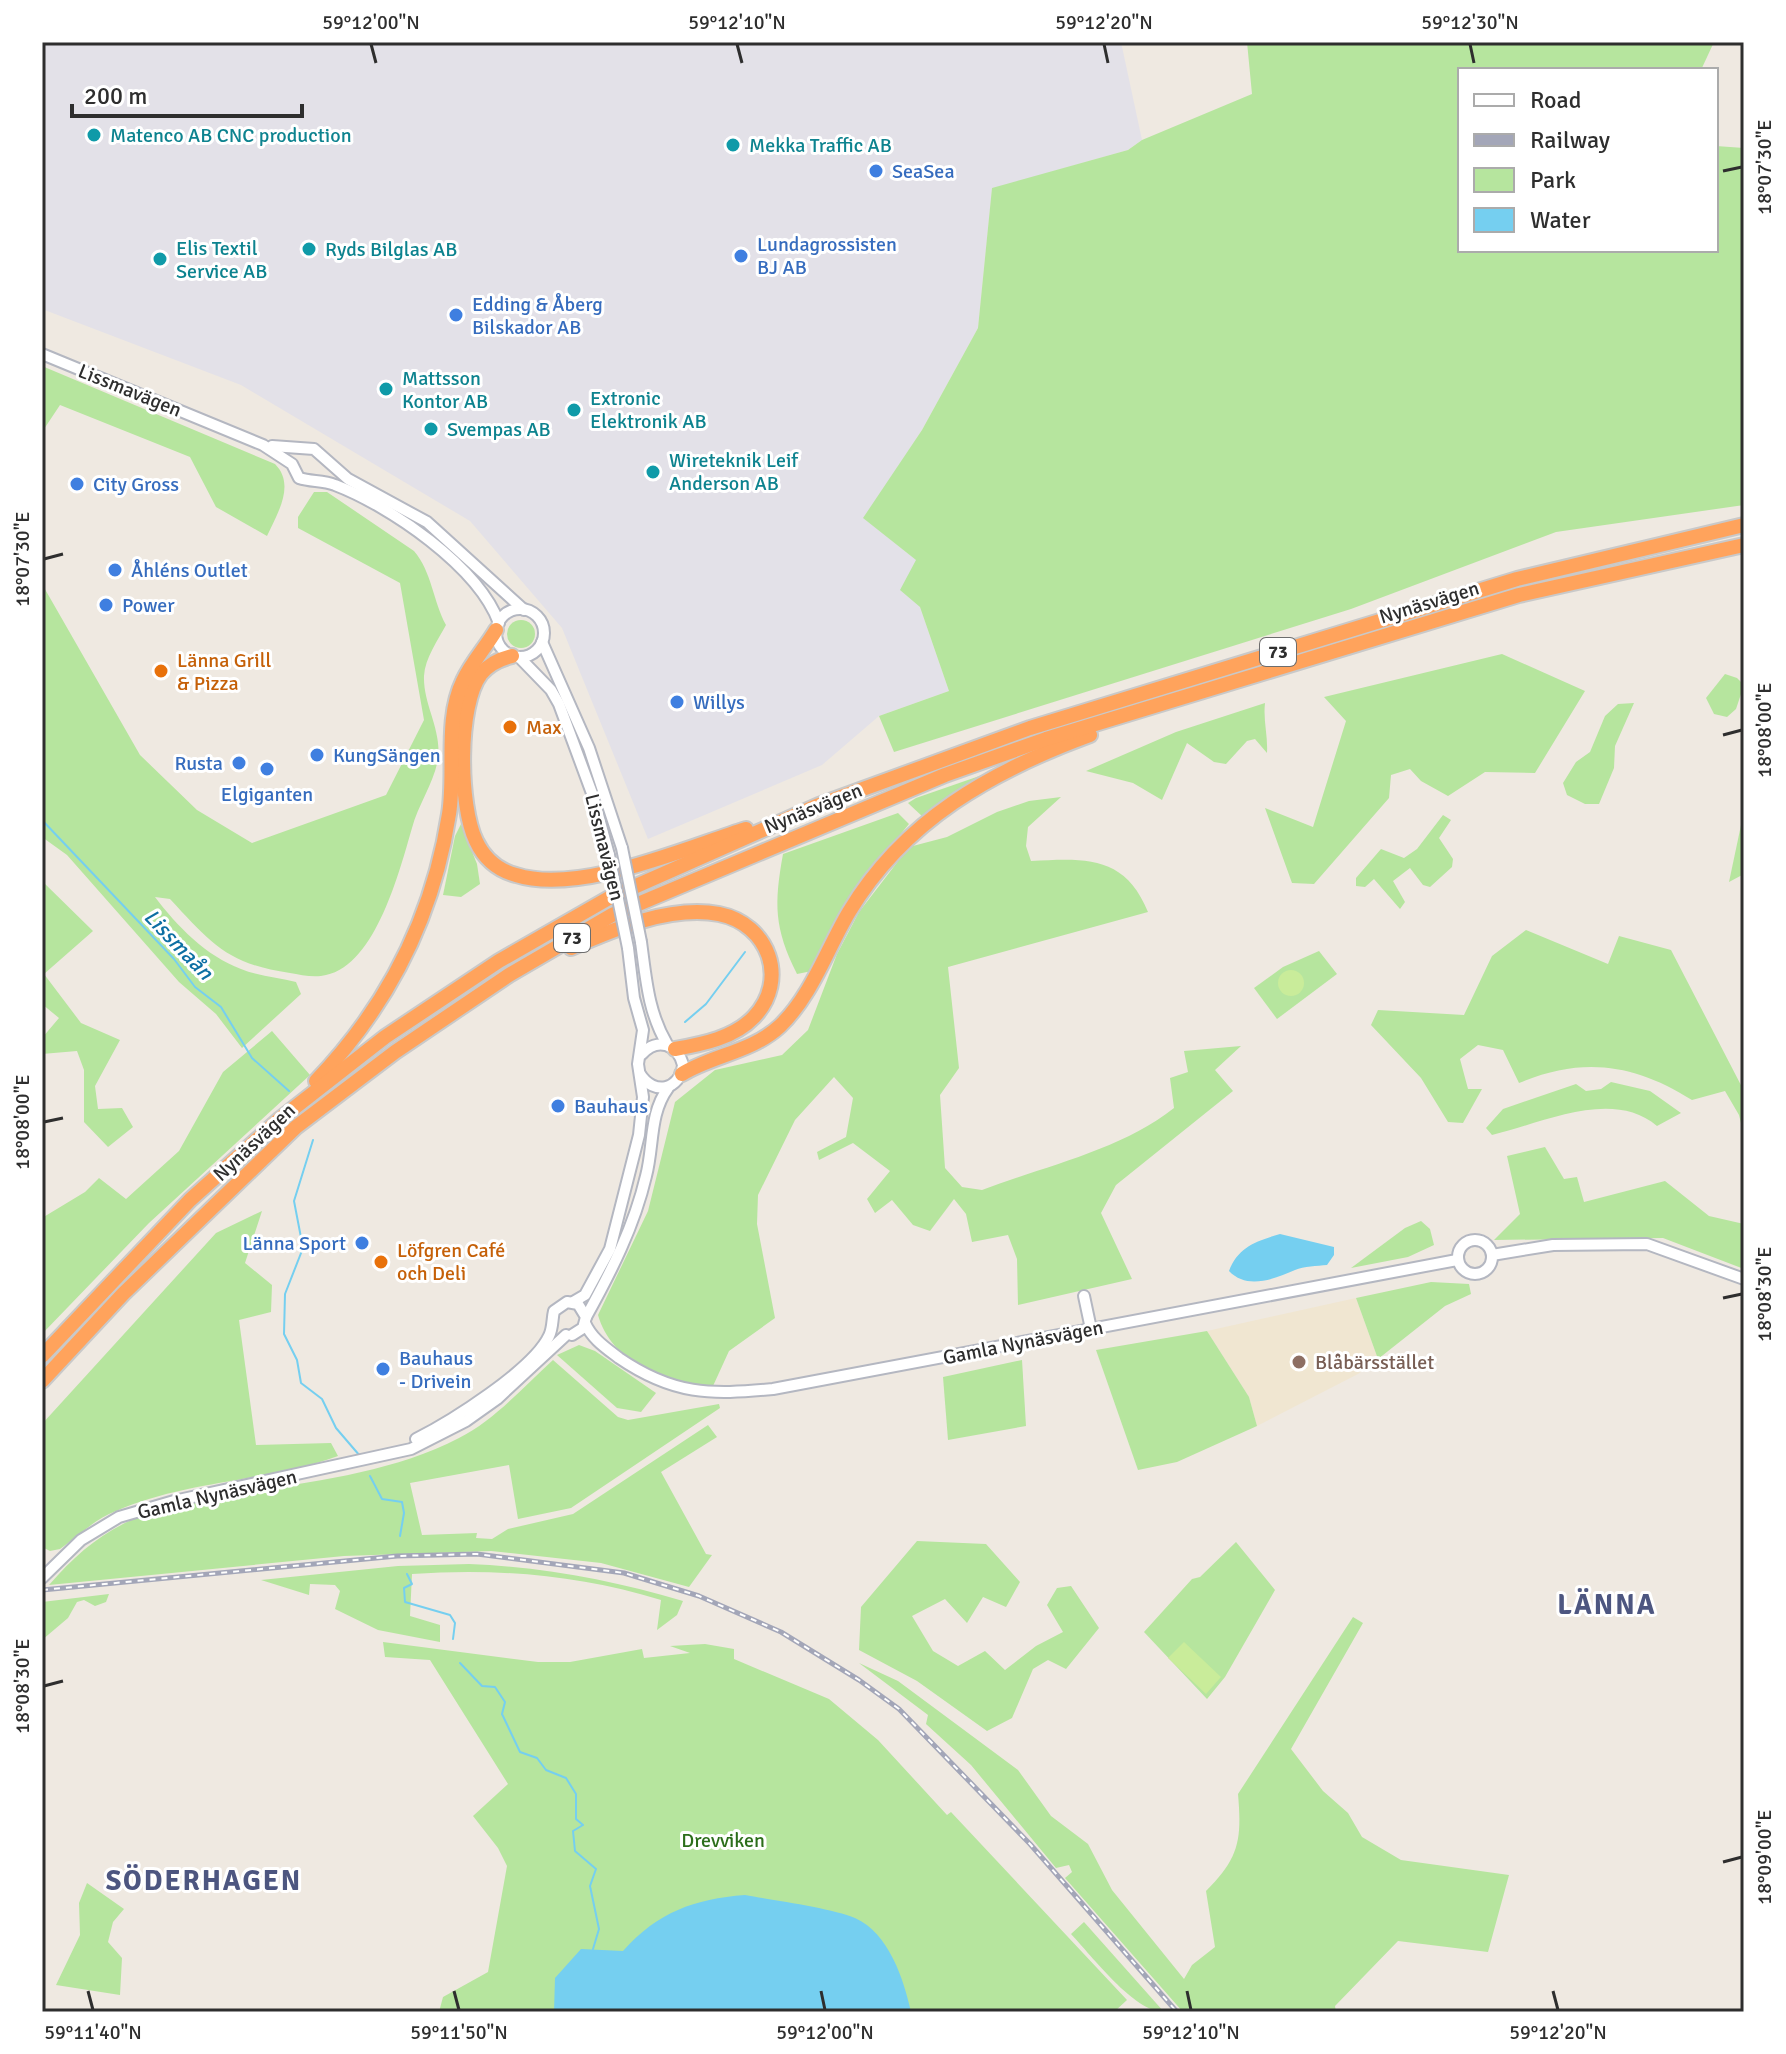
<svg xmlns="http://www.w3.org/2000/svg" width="1786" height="2054" viewBox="0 0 1786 2054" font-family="Signika,sans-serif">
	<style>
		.industrial { fill: #e3e1e8 }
		.education { fill: #f0e6d1 }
		.green { fill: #b6e59e }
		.pitch { fill: #c9ec9a }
		.water { fill: #75cff0 }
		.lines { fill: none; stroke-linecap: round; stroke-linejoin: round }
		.stream { stroke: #75cff0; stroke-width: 2 }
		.tertiary-casing { stroke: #b4b7c1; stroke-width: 14 }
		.motorway-casing { stroke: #c9c9c9; stroke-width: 18 }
		.tertiary { stroke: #fff; stroke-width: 10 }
		.motorway { stroke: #ffa35c; stroke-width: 14 }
		.rail-casing { stroke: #a3a6b8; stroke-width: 5 }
		.rail { stroke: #fff; stroke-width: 2; stroke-dasharray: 6; stroke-linecap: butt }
		.tertiary-bridge-casing { stroke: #b4b7c1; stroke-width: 14; stroke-linecap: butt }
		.tertiary-bridge { stroke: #fff; stroke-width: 10 }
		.ticks { fill: none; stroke: #2e2e2e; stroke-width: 3 }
		.culture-dot { fill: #0f9aa8; stroke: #fff; stroke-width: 3 }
		.shop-dot { fill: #3f7fe0; stroke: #fff; stroke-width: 3 }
		.food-dot { fill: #e8710a; stroke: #fff; stroke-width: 3 }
		.education-dot { fill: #8d6e63; stroke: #fff; stroke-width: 3 }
		.labels { text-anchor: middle; stroke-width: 6; stroke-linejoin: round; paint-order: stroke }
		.shield { fill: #fff; stroke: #6d6d6d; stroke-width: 2 }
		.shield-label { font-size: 18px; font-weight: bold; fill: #2e2e2e }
		.culture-label { font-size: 20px; fill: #0d838f; stroke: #fff; text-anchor: start }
		.shop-label { font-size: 20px; fill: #366cbe; stroke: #fff; text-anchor: start }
		.street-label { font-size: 20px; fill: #2e2e2e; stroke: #fff }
		.food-label { font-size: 20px; fill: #c56008; stroke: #fff; text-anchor: start }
		.education-label { font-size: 20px; fill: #785e54; stroke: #fff; text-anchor: start }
		.park-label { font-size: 20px; fill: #2c6e1b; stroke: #fff }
		.water-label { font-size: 22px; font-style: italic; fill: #0d6fa3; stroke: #fff }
		.district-label { font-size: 28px; font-weight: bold; letter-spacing: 2px; fill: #4d5680; stroke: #fff }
		.neatline { fill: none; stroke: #2e2e2e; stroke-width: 3 }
		.ticks-label { font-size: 20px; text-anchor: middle; fill: #2e2e2e }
	</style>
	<rect width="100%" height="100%" fill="#efe9e1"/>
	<!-- industrial -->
	<polygon class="industrial" points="42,42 1121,42 1142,140 1128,150 992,189 978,328 922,430 864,518 916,560 920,607 949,691 879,716 822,765 648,839 562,628 470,521 241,385 42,309"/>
	<!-- education -->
	<polygon class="education" points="1356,1298 1378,1359 1358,1374 1257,1426 1249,1397 1207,1331"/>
	<!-- green -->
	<g class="green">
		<polygon points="1247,42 1714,42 1701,70 1460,70 1460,250 1716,250 1716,146 1744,148 1744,505 1556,532 1351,609 894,752 879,716 949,691 920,607 900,590 916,560 863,518 922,430 978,328 992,188 1128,150 1142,140 1252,94"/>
		<path d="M42 366 275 464C296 485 277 514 267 536L216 507 190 457 60 405 42 432Z"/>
		<path d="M314 492H327L414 551C432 572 433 601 446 625 438 640 425 658 424 676 423 704 442 730 438 759 434 783 418 805 412 828 400 869 376 965 326 975 315 978 301 975 290 973 227 964 211 943 170 899L155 897C177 926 206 956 241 969 258 976 279 978 296 982L301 994 242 1048 216 1014 179 982 67 855 42 837V584L140 755 197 810 252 843 386 795 424 720 400 583 298 528V517Z"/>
		<circle cx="521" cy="634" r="14"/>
		<polygon points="1502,654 1585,691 1535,773 1485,772 1448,796 1421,781 1410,769 1391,775 1389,798 1314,884 1292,883 1265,808 1313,827 1346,721 1324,697"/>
		<polygon points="1725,674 1737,678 1744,685 1736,709 1727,717 1714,714 1706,698"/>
		<path d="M1265 703C1263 721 1268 735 1267 753L1255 739 1247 741 1226 764 1214 762 1187 743 1162 800 1133 783 1086 771 1176 732Z"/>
		<polygon points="1634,703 1615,746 1614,768 1599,804 1585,804 1567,795 1563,783 1576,762 1590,752 1605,716 1618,704"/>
		<polygon points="988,773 924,818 908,803 916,798"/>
		<path d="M1061 797 1028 827 1026 846 1031 861C1085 858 1125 855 1148 912L948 967 959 1068 940 1095 945 1168 962 1187 982 1190C1045 1166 1121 1150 1174 1108L1170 1078 1188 1072 1184 1051 1241 1046 1215 1070 1233 1091 1116 1185 1101 1213 1132 1279 1018 1305 1017 1259 1008 1235 972 1242 966 1214 954 1199 930 1231 913 1225 892 1200 875 1213 867 1199 890 1171 853 1143 819 1160 817 1152 846 1137 853 1098 834 1077 795 1120 758 1195 757 1224 775 1318 729 1351 713 1386C667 1386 611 1362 598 1315L648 1211 675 1102 715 1070 782 1055 808 1030 837 954 859 912 909 847 947 837 997 812 1029 801Z"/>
		<polygon points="1744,811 1744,874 1729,882"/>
		<path d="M898 813 909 824 865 877 812 971 797 974C774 928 774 904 783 854Z"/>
		<polygon points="1443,815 1451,820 1439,838 1453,859 1452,867 1430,887 1423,885 1410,868 1393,881 1405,902 1400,909 1374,879 1365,887 1356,886 1356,878 1381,849 1404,858 1417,849"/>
		<polygon points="461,824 477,864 480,884 461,897 443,895 455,836"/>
		<polygon points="42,881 93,931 44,974 81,1023 120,1040 95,1086 98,1109 122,1108 133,1127 108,1147 84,1122 84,1070 77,1051 42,1054 42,1038 59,1018 42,1004"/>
		<path d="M1526 930 1608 964 1619 936 1671 950 1744 1091V1135L1739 1115 1725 1091 1692 1100C1635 1064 1583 1056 1519 1083L1503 1050 1478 1045 1460 1059 1468 1089H1482L1463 1123 1448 1122 1421 1078 1371 1025 1378 1010 1464 1015 1492 956Z"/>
		<polygon points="1319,951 1337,974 1277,1019 1254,988 1283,967"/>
		<polygon points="272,1031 310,1075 149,1223 42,1334 42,1218 85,1192 99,1178 126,1199 179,1151 223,1072"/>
		<path d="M1611 1082 1650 1091 1681 1113 1657 1126C1612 1088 1543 1123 1492 1135L1486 1128 1503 1109 1576 1084 1586 1091 1601 1089Z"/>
		<polygon points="1545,1147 1564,1179 1577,1177 1584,1202 1665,1181 1709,1216 1744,1224 1744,1269 1663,1238 1494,1240 1520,1214 1507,1156"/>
		<path d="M262 1211 245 1263 272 1285 271 1312 239 1320 256 1445 331 1443 338 1456C266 1482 186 1480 116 1511 95 1519 78 1536 60 1549L50 1551 42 1547V1424L216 1233Z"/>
		<polygon points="1421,1221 1430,1229 1434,1245 1408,1257 1351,1268 1405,1228"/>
		<polygon points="1431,1282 1469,1284 1471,1294 1445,1306 1378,1359 1356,1298"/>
		<polygon points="1207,1331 1249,1397 1257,1426 1177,1462 1138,1470 1096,1350"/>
		<polygon points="579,1345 595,1351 656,1393 641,1412 617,1408 557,1355"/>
		<path d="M553 1360 618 1417 628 1420 719 1404 720 1408 571 1508 518 1519 509 1465 410 1483 422 1535 477 1533 476 1538 492 1539 508 1529 573 1514 708 1425 717 1437 661 1472 706 1554 712 1555 689 1587 601 1563 491 1551 344 1556 49 1585C78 1552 103 1531 143 1515 244 1484 365 1487 459 1438 495 1420 523 1387 553 1360Z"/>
		<polygon points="1022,1360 1026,1426 948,1440 943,1377"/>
		<polygon points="917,1541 986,1544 1020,1582 1006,1607 983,1597 967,1623 945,1599 912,1616 933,1651 958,1666 985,1651 1005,1670 1036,1646 1063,1632 1047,1605 1057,1588 1071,1586 1099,1628 1066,1669 1048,1660 1033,1669 1012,1718 987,1731 917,1681 859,1650 861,1607"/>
		<polygon points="1236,1542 1275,1590 1225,1677 1207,1699 1144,1632 1192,1579 1200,1577"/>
		<path d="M469 1564C544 1567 612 1580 683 1601L677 1615 657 1630 661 1600C579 1575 498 1568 412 1574L410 1616 440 1625V1642L378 1630 335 1609 340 1591 335 1585 310 1584 309 1595 261 1580 398 1566Z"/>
		<polygon points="109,1594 106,1602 95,1606 84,1600 77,1602 68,1618 42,1640 42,1602"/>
		<path d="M1353 1617 1363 1623 1291 1749 1323 1791 1348 1813 1362 1837 1401 1860 1509 1875 1488 1952 1398 1941 1335 2006 1336 2012H1183L1065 1878 1072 1872 1069 1865 1056 1868 971 1765 926 1724 928 1715 859 1663 898 1681 1018 1770 1051 1816 1088 1844 1112 1890 1184 1979 1192 1965 1215 1947 1206 1891C1239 1858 1242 1840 1238 1794Z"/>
		<polygon points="383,1642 538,1662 570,1662 642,1649 644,1658 690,1653 670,1646 705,1644 734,1649 734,1659 829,1699 878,1740 947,1815 951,1812 1127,2000 1114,2012 439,2012 443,1997 488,1972 507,1866 498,1848 473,1816 508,1784 430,1660 385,1657"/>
		<polygon points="87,1883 124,1909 113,1922 108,1942 122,1958 120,1995 56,1985 80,1935 79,1903"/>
		<path d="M1084 1922 1164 2012C1134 2012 1092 1956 1071 1934Z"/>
	</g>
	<!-- pitch -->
	<g class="pitch">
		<circle cx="1291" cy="983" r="13"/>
		<polygon points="1184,1642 1221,1677 1206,1694 1168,1658"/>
	</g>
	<!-- water -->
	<g class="water">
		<path d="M1280 1234 1334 1247V1255L1327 1265C1317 1266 1304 1266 1295 1270 1274 1279 1247 1290 1229 1271 1238 1247 1256 1241 1280 1234Z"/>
		<path d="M745 1895C772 1900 832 1908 855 1918 889 1933 904 1980 911 2012H554L555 1978 581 1949 623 1951C658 1912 694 1899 745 1895Z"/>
	</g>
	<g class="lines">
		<!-- stream -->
		<g class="stream">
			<polyline points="42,820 174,959 195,987 221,1007 252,1058 289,1091"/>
			<polyline points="685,1022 706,1004 745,952"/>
			<polyline points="313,1140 294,1201 303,1248 285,1294 284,1334 297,1360 301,1383 322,1399 336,1428 360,1456"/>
			<polyline points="370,1476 382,1499 402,1502 404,1513 400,1536"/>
			<polyline points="407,1574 412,1584 404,1588 405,1602 450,1615 455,1623 453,1639"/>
			<polyline points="460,1663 482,1686 495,1687 505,1702 502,1714 520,1752 537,1758 546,1770 566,1778 576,1794 576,1819 583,1825 573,1831 575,1851 596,1869 590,1886 599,1929 593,1949"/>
		</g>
		<!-- tertiary casing -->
		<g class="tertiary-casing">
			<g id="tertiary">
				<path d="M42 354 263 445 292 464 299 478C311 482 323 480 335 485 390 506 478 566 499 623"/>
				<polyline points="272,446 314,449 348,479 427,522 524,610"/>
				<circle cx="520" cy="633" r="24"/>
				<polyline points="542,642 589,748 622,848"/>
				<polyline points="519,657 551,690 559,704 593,796 609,855"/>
				<path d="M641 942C646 978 648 1012 667 1044"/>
				<path d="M640 1074C654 1096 680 1090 683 1065 678 1044 657 1037 642 1054"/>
				<circle cx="1475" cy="1257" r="17"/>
				<polyline points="1492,1255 1553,1245 1647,1244 1744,1279"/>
				<polyline points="1084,1296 1091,1329"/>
				<polyline points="573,1302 585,1295 610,1249 639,1135 643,1097 638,1064 643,1030 634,998 628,948"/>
				<path d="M586 1317C611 1272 634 1227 646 1176 654 1146 649 1114 668 1088"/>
				<path d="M585 1323C592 1339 606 1348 619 1358 673 1395 710 1395 773 1389L1457 1260"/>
				<path d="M416 1439C450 1422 533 1370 549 1336 553 1328 552 1319 554 1311L567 1302 578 1304 586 1317 583 1328 572 1335"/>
				<polyline points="42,1578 81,1540 119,1517 174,1501 411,1449 466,1421 497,1399 566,1335"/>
			</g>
		</g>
		<!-- motorway casing -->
		<g class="motorway-casing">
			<g id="motorway">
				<path d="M512 656C500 659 489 664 481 674 457 705 459 806 476 841 484 858 497 870 516 875 579 895 685 848 746 829"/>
				<path d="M571 948C614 929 671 905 719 914 769 924 789 980 754 1017 734 1038 703 1044 675 1049"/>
				<path d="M682 1074C713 1055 752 1052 780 1026 812 995 827 949 849 912 904 820 992 771 1090 735"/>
				<path d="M316 1081C388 1006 433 917 449 814 456 772 444 720 463 681 471 663 486 647 496 630"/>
				<polyline points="42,1356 190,1200 280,1119 385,1037 499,961 609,898 819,805 1030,728 1517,579 1744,525"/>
				<polyline points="42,1381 123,1294 296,1127 395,1052 509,975 612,915 945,775 1046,739 1519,595 1744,545"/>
			</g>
		</g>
		<!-- tertiary -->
		<use href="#tertiary" class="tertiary"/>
		<!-- motorway -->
		<use href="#motorway" class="motorway"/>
		<!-- rail casing -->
		<g class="rail-casing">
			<polyline id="rail" points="42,1590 397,1556 477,1554 624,1573 699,1596 781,1632 859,1680 899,1709 1030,1844 1177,2012"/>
		</g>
		<!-- rail -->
		<use href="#rail" class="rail"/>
		<!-- tertiary-bridge casing -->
		<g class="tertiary-bridge-casing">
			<g id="tertiary-bridge">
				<polyline points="622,848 641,942"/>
				<polyline points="609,855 628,948"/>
			</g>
		</g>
		<!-- tertiary-bridge -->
		<use href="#tertiary-bridge" class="tertiary-bridge"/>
	</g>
	<!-- ticks -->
	<path class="ticks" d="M371 44 376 63M737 44 742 63M1104 44 1108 63M1470 44 1474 63M1723 171 1742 167M44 559 63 554M1723 735 1742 730M44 1122 63 1118M1723 1298 1742 1294M44 1686 63 1681M1723 1862 1742 1857M88 1991 93 2010M454 1991 459 2010M821 1991 825 2010M1187 1991 1191 2010M1553 1991 1558 2010"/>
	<!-- markers -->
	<g class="culture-dot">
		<circle cx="94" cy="135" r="8"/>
		<circle cx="733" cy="145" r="8"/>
		<circle cx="309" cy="249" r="8"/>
		<circle cx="160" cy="259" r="8"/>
		<circle cx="386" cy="389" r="8"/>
		<circle cx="574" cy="410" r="8"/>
		<circle cx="431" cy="429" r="8"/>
		<circle cx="653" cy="472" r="8"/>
	</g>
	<g class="shop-dot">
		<circle cx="876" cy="171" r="8"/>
		<circle cx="741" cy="256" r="8"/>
		<circle cx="456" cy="315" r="8"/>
		<circle cx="77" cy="484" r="8"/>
		<circle cx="115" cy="570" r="8"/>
		<circle cx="106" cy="605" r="8"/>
		<circle cx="677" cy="702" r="8"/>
		<circle cx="317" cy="755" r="8"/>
		<circle cx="239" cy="763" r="8"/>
		<circle cx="267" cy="769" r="8"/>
		<circle cx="558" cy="1106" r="8"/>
		<circle cx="362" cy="1243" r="8"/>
		<circle cx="383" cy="1369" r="8"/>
	</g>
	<g class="food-dot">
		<circle cx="161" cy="671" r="8"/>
		<circle cx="510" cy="727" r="8"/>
		<circle cx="381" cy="1262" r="8"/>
	</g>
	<circle class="education-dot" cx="1299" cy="1362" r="8"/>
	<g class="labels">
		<!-- shield labels -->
		<g class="shield">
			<rect x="1260" y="638" width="36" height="28" rx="6"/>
			<rect x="554" y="924" width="36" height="28" rx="6"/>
		</g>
		<g class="shield-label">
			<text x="1278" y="658">73</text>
			<text x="572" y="944">73</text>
		</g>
		<!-- culture labels -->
		<g class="culture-label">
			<text x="110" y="142">Matenco AB CNC production</text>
			<text x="749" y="152">Mekka Traffic AB</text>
			<text x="176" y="255">Elis Textil<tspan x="176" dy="23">Service AB</tspan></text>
			<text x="325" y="256">Ryds Bilglas AB</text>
			<text x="402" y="385">Mattsson<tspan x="402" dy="23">Kontor AB</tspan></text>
			<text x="590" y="405">Extronic<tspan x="590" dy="23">Elektronik AB</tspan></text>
			<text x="447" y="436">Svempas AB</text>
			<text x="669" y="467">Wireteknik Leif<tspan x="669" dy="23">Anderson AB</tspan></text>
		</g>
		<!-- shop labels -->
		<g class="shop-label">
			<text x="892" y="178">SeaSea</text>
			<text x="757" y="251">Lundagrossisten<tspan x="757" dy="23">BJ AB</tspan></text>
			<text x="472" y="311">Edding &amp; Åberg<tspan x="472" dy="23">Bilskador AB</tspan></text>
			<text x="93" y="491">City Gross</text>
			<text x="131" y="577">Åhléns Outlet</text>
			<text x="122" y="612">Power</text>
			<text x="693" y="709">Willys</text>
			<text x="333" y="762">KungSängen</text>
			<text x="223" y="770" text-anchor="end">Rusta</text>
			<text x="267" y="801" text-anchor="middle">Elgiganten</text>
			<text x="574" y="1113">Bauhaus</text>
			<text x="346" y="1250" text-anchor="end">Länna Sport</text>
			<text x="399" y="1365">Bauhaus<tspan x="399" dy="23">- Drivein</tspan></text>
		</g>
		<!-- street labels -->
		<g class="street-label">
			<text transform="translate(130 390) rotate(22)" y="7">Lissmavägen</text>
			<text transform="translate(1429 602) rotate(-17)" y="7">Nynäsvägen</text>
			<text transform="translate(813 808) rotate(-22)" y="7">Nynäsvägen</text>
			<text transform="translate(605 847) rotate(76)" y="7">Lissmavägen</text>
			<text transform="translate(254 1142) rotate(-43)" y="7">Nynäsvägen</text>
			<text transform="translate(1023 1342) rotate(-11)" y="7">Gamla Nynäsvägen</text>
			<text transform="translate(217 1494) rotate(-13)" y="7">Gamla Nynäsvägen</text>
		</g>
		<!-- food labels -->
		<g class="food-label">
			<text x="177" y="667">Länna Grill<tspan x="177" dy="23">&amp; Pizza</tspan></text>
			<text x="526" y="734">Max</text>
			<text x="397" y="1257">Löfgren Café<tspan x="397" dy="23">och Deli</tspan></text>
		</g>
		<!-- education labels -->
		<g class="education-label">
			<text x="1315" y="1369">Blåbärsstället</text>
		</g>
		<!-- park labels -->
		<g class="park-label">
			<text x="723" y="1847">Drevviken</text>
		</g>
		<!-- water labels -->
		<g class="water-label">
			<text transform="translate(179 944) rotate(46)" y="8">Lissmaån</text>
		</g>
		<!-- district labels -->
		<g class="district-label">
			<text x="1607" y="1614">LÄNNA</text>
			<text x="204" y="1890">SÖDERHAGEN</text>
		</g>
	</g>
	<!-- border -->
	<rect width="1786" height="2054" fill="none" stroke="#ffffff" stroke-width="88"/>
	<!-- legend -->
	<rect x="1458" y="68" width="260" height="184" fill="#ffffff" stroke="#ababab" stroke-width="2"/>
	<rect x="1474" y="94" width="40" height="12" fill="#ffffff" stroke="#ababab" stroke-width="2"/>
	<text x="1530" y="108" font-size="24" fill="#2e2e2e">Road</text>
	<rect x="1474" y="134" width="40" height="12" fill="#a3a6b8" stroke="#ababab" stroke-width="2"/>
	<text x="1530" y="148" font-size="24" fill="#2e2e2e">Railway</text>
	<rect x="1474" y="168" width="40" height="24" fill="#b6e59e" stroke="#ababab" stroke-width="2"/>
	<text x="1530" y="188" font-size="24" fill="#2e2e2e">Park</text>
	<rect x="1474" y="208" width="40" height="24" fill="#75cff0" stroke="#ababab" stroke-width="2"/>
	<text x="1530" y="228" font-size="24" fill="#2e2e2e">Water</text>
	<!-- scale -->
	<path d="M72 104v12h230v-12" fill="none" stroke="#2e2e2e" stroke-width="4"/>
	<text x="84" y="104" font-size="24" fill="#2e2e2e" stroke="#ffffff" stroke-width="6" paint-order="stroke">200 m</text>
	<rect x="44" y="44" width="1698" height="1966" class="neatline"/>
	<g class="ticks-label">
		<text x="371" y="29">59°12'00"N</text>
		<text x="737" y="29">59°12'10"N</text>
		<text x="1104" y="29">59°12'20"N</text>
		<text x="1470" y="29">59°12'30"N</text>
		<text transform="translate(1764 167) rotate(-90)" y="7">18°07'30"E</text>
		<text transform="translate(22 559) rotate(-90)" y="7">18°07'30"E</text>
		<text transform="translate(1764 730) rotate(-90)" y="7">18°08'00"E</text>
		<text transform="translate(22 1122) rotate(-90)" y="7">18°08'00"E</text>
		<text transform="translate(1764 1294) rotate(-90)" y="7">18°08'30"E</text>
		<text transform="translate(22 1686) rotate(-90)" y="7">18°08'30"E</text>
		<text transform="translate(1764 1857) rotate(-90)" y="7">18°09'00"E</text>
		<text x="93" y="2039">59°11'40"N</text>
		<text x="459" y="2039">59°11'50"N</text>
		<text x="825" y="2039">59°12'00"N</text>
		<text x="1191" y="2039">59°12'10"N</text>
		<text x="1558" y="2039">59°12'20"N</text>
	</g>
</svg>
